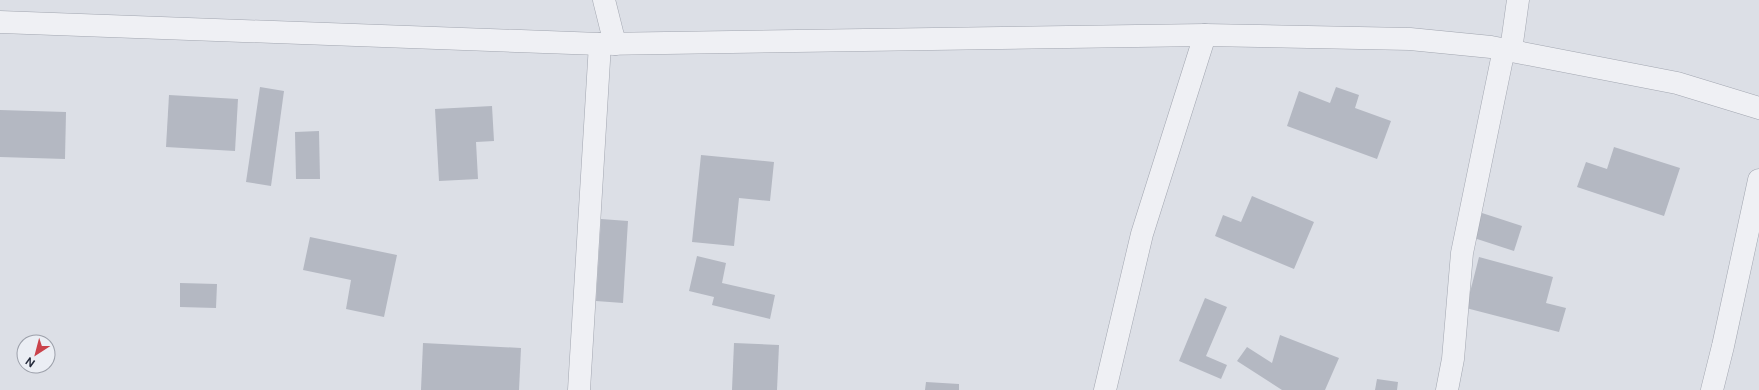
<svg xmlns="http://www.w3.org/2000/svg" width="1759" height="390" viewBox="0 0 1759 390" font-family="'Public Sans',sans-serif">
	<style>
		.building { fill: #b4b8c2 }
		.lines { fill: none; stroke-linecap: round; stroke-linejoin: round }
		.minor-casing { stroke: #a2a6b0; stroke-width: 23 }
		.minor { stroke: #eff0f4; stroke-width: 22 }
	</style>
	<rect width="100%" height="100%" fill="#dcdfe6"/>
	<!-- building -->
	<g class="building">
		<polygon points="260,87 284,91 271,186 246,182"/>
		<polygon points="1336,87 1359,95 1355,108 1391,121 1377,159 1287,126 1299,91 1330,103"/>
		<polygon points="169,95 238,99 235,151 166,147"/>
		<polygon points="492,106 494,141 476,142 478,179 439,181 435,109"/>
		<polygon points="0,110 66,112 65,159 0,157"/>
		<polygon points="319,131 320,179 296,179 295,132"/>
		<polygon points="1614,147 1680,168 1664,216 1577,187 1586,162 1607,169"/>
		<polygon points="701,155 774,162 770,201 739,198 734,246 692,242"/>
		<polygon points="1252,196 1314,222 1294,269 1215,236 1223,215 1241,222"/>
		<polygon points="1482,213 1522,226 1514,251 1474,238"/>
		<polygon points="601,219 628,221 623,303 596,301"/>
		<polygon points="310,237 397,255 384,317 346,309 351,280 303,270"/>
		<polygon points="697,256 726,263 722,283 775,295 770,319 712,305 714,297 689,291"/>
		<polygon points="1479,257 1553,277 1546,303 1566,308 1559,332 1466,308"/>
		<polygon points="180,283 217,284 216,308 180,307"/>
		<polygon points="1205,298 1227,307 1206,356 1227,365 1221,379 1179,361"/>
		<polygon points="1280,335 1339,358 1325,390 1282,390 1237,361 1247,347 1272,363"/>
		<polygon points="423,343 521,348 519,390 421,390"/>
		<polygon points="734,343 779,345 777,390 732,390"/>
		<polygon points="1377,379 1398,382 1397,390 1375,390"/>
		<polygon points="926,382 959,384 959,390 925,390"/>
	</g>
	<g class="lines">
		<!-- minor casing -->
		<g class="minor-casing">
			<g id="minor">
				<polyline points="604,0 615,44"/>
				<polyline points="0,22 600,44 1205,35 1410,39 1491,47 1677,83 1759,108"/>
				<polyline points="1511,50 1518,0"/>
				<polyline points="579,390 600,44"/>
				<polyline points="1105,390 1142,234 1205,35"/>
				<polyline points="1447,390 1453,359 1462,253 1504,49"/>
				<polyline points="1712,390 1723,346 1759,180"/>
			</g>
		</g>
		<!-- minor -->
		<use href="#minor" class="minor"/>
	</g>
	<!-- north arrow -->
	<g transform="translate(36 354) rotate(216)"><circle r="19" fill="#ebeef4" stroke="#9ca0aa"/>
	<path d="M0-3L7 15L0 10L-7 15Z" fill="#ca424b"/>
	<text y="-6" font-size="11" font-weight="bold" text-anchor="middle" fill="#262c3c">N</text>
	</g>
</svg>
